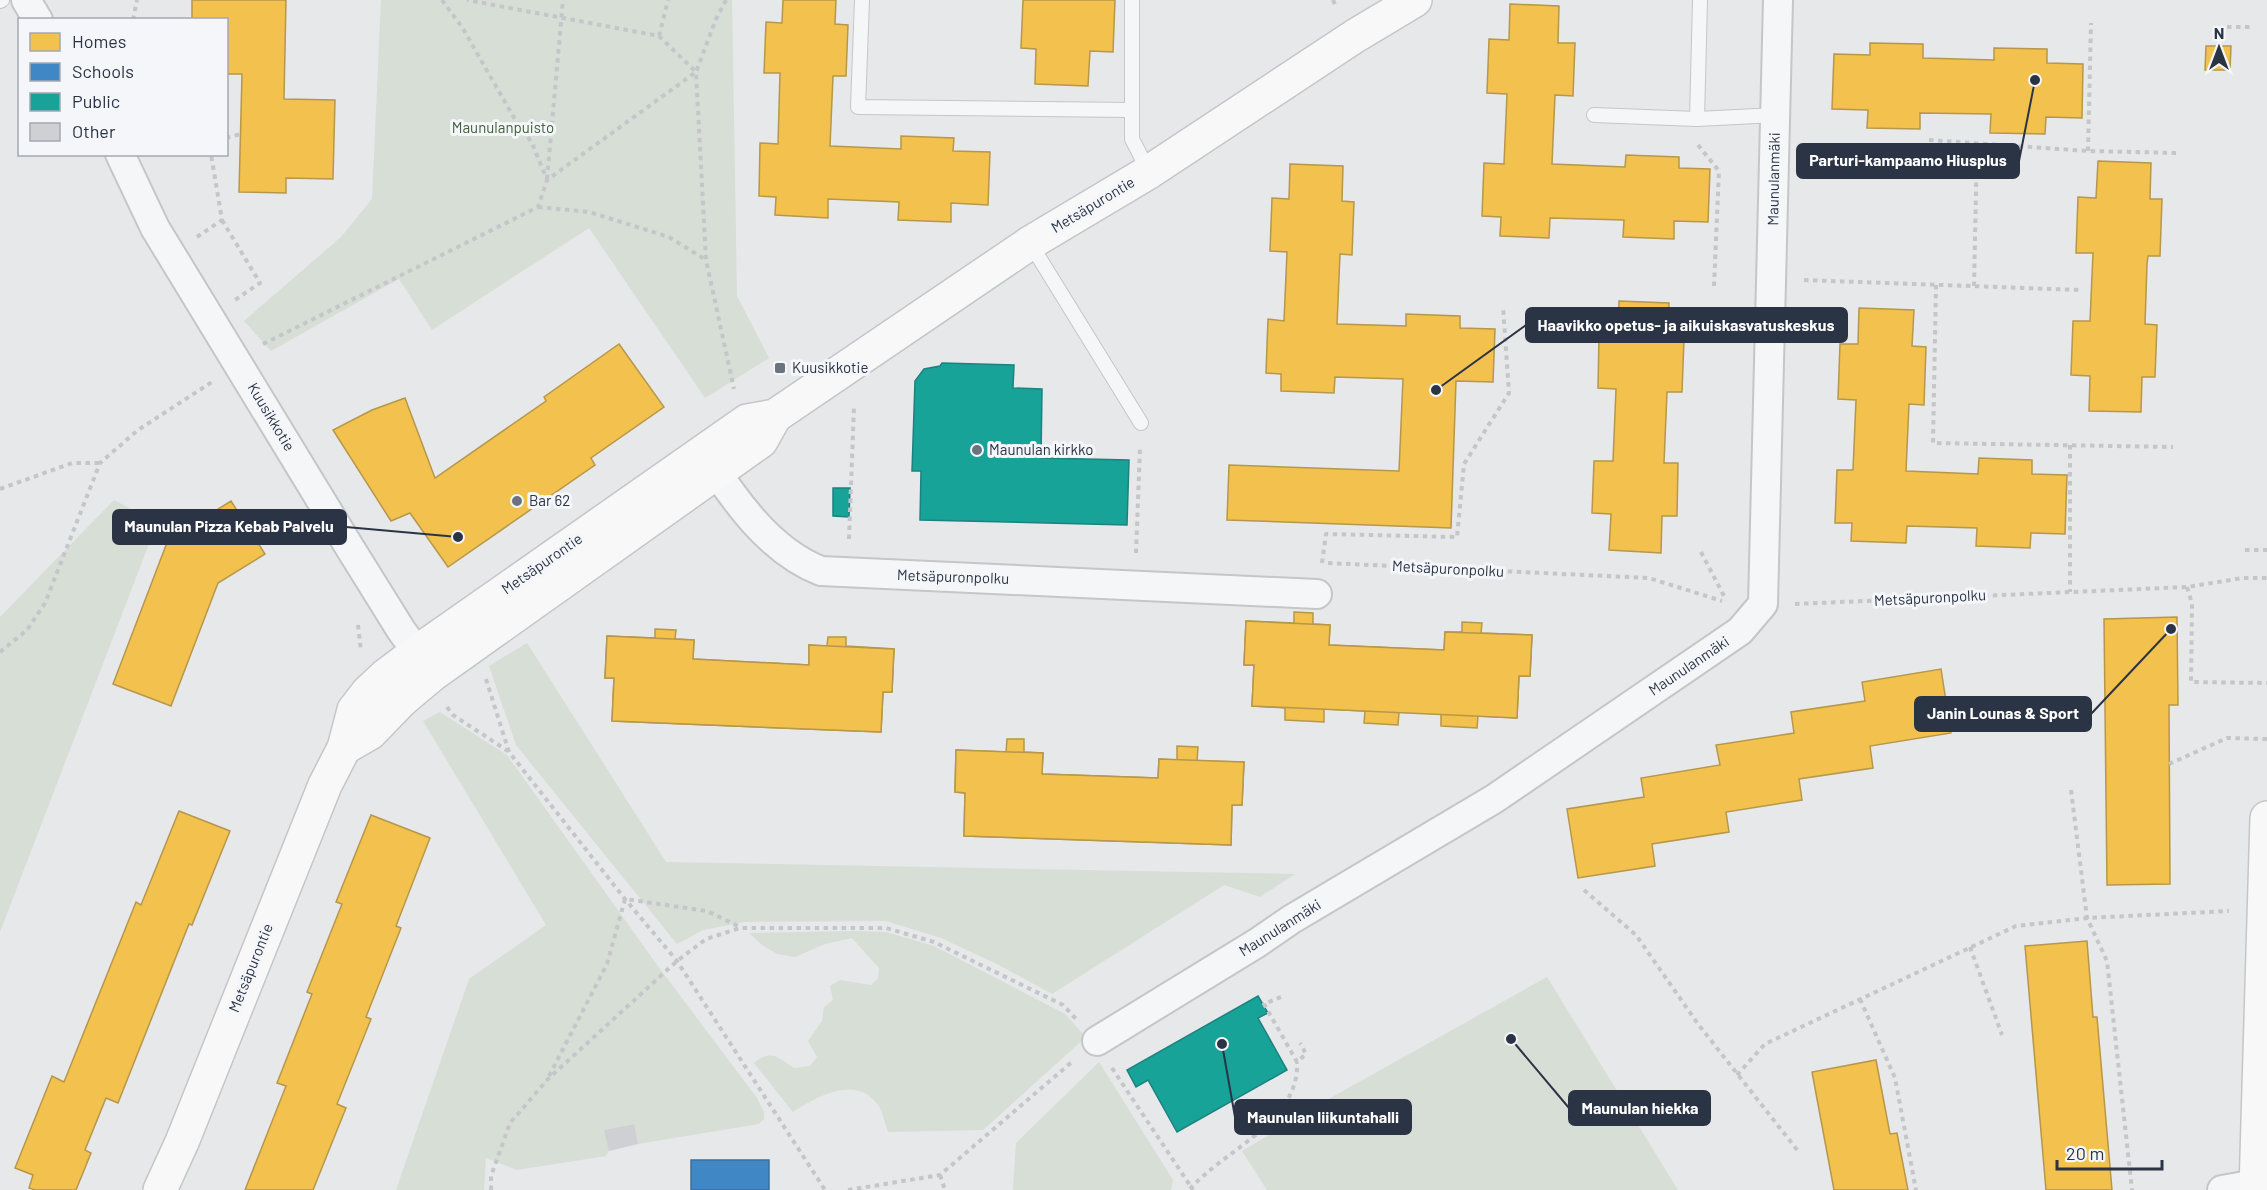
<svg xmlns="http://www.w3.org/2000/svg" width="2267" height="1190" viewBox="0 0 2267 1190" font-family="Barlow,sans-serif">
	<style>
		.green { fill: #d6ded6 }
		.homes { fill: #f2c14e; stroke: #b6974b; stroke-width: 1.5 }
		.schools { fill: #3f88c5; stroke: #396f9f; stroke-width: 1.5 }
		.public { fill: #17a398; stroke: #1d827f; stroke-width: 1.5 }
		.building { fill: #ced0d3 }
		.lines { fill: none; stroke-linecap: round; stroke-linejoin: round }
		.lane-casing { stroke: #c4c6c8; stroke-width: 16 }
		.street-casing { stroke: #c4c6c8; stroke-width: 32 }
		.secondary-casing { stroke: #c4c6c8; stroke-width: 36 }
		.path { stroke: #c5c6ca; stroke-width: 4; stroke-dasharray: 4.5 4.5; stroke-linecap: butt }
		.lane { stroke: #f5f6f7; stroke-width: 14 }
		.street { stroke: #f5f6f7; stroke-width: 28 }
		.secondary { stroke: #f8f8f8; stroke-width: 33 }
		.poi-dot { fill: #6c737f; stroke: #f4f6f9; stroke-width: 2 }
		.labels { text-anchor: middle; stroke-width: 6; stroke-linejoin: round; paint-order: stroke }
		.park-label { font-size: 15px; fill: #3f6138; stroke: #f4f6f9 }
		.street-label { font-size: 15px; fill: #2b3445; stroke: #f4f6f9 }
		.poi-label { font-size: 15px; fill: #2b3445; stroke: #f4f6f9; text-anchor: start }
		.leader { fill: none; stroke: #2b3445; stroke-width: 2 }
		.callout-dot { fill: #2b3445; stroke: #f4f6f9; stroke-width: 2 }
		.callout { fill: #2b3445; stroke: #2b3445; stroke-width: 2 }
		.callout-label { font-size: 16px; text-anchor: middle; font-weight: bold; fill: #fff }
	</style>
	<rect width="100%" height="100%" fill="#e6e8ea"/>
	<!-- green -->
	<g class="green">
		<polygon points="381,0 732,0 737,296 769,358 705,398 589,228 432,330 399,279 271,351 244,321 341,237 372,199"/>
		<polygon points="114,500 157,523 0,932 0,617"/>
		<polygon points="527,643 666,862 1295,874 1260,897 1224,885 1052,994 999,965 941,938 886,921 744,922 703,930 677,944 516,745 489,666"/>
		<polygon points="440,712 507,755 660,969 757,1098 764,1112 764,1119 759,1124 638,1144 633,1124 605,1130 609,1151 606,1156 517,1170 486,1158 484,1190 396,1190 469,979 546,925 423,721"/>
		<path d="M853 931 886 932 934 946 1065 1014 1086 1037 983 1130 888 1132C885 1124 883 1112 878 1105 856 1074 817 1097 793 1112L754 1063C772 1049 777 1057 794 1068L810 1066 817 1057 808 1041 822 1021 824 1007 833 1000 830 986 840 980 871 985 878 979 879 968 852 938 825 944 795 957 777 954 762 945 749 933Z"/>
		<polygon points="1547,977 1678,1190 1267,1190 1242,1151 1325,1101"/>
		<polygon points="1099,1062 1173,1180 1171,1190 1013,1190 1016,1143"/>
	</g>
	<!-- homes -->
	<g class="homes">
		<polygon points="192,0 286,0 284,99 335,100 333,179 286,178 286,193 239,192 242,74 226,74 226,20 192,20"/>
		<polygon points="783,0 836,0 835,24 848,25 846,76 833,76 830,146 901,149 901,136 954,138 953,151 990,152 988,205 951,203 951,222 898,220 899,202 828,199 828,218 775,215 776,197 759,196 760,143 778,144 780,73 764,73 766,22 782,23"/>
		<polygon points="1023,0 1115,0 1113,52 1090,51 1088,86 1035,84 1036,49 1021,48"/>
		<polygon points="1510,4 1559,6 1558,43 1575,43 1573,96 1555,95 1552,164 1625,167 1626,155 1679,157 1679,168 1710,169 1708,222 1674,221 1674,239 1623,237 1624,220 1550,218 1549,238 1500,236 1501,217 1482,216 1484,163 1504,164 1507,94 1487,93 1489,39 1509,40"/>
		<polygon points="1870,43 1923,44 1923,58 1994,60 1994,48 2047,49 2047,63 2083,64 2082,118 2046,117 2045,134 1990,133 1991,114 1920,113 1920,129 1867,128 1868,110 1832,109 1834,54 1870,55"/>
		<polygon points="2206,46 2231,46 2230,70 2205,70"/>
		<polygon points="2098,161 2151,163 2150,199 2162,199 2160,256 2148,256 2147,264 2145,324 2157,325 2155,377 2142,377 2141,412 2089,411 2090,376 2071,375 2073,321 2090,321 2093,253 2076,253 2078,197 2096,198"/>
		<polygon points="1290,164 1343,166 1342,201 1354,202 1352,255 1340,254 1337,324 1406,326 1406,314 1460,316 1460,328 1495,329 1493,382 1456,381 1451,528 1227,520 1229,465 1399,471 1403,379 1335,377 1334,393 1281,391 1281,374 1266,373 1268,319 1284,321 1287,252 1270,251 1272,198 1289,199"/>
		<polygon points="1619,301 1669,303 1668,338 1684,339 1682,392 1667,392 1664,463 1678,463 1677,516 1662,516 1661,553 1609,550 1611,514 1592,513 1594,461 1613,461 1616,389 1598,388 1599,335 1618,335"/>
		<polygon points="1859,308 1914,310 1912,346 1926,347 1924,405 1909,404 1906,471 1978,474 1979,458 2032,460 2032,474 2067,475 2065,534 2031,533 2030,548 1976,546 1977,528 1907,526 1906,543 1851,541 1852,523 1835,523 1837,470 1853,470 1856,400 1838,399 1840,344 1858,344"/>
		<polygon points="619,344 664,407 591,458 595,465 448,567 410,513 391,521 333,430 372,410 405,398 435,478 546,401 544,397"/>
		<polygon points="231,501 265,554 218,583 171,706 113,684 168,540"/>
		<polygon points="1294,612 1313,613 1313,624 1330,625 1329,645 1444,650 1445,632 1462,632 1462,622 1482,623 1481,633 1532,635 1530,676 1519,676 1517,718 1478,716 1477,728 1441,726 1441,714 1399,712 1398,725 1364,723 1365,711 1324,709 1324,722 1285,720 1285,708 1252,706 1254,665 1244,665 1246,621 1294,623"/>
		<polygon points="2177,617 2178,705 2169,705 2170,884 2107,885 2104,619"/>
		<polygon points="1246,621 1330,625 1329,645 1444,650 1445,632 1532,635 1530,676 1519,676 1517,718 1252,706 1254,665 1244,665"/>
		<polygon points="655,629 676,630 675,639 694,640 693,659 809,665 809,645 827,646 828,637 846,637 846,646 894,649 892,692 883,692 881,732 612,721 614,678 605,678 607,636 655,638"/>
		<polygon points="607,636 694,640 693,659 809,665 809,645 894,649 892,692 883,692 881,732 612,721 614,678 605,678"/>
		<polygon points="1941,669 1951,733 1870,746 1873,768 1799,779 1802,800 1726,812 1729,832 1652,844 1655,866 1578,878 1567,809 1644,797 1641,778 1720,765 1716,745 1794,733 1791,712 1865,701 1862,682"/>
		<polygon points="1007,739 1024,739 1024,752 1043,753 1042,774 1158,778 1159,759 1177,760 1177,746 1198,747 1197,761 1244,762 1242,805 1232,805 1231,845 964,836 965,793 955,792 956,750 1006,752"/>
		<polygon points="956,750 1043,753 1042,774 1158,778 1159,759 1244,762 1242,805 1232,805 1231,845 964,836 965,793 955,792"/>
		<polygon points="179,811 230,831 192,925 189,924 118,1103 106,1098 85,1150 91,1153 76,1190 35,1190 29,1188 33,1175 15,1168 52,1076 64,1082 136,902 141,905"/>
		<polygon points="371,815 430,838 396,926 401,928 366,1017 371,1019 337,1104 346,1108 313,1190 245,1190 286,1086 277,1083 312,994 307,992 342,904 336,902"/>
		<polygon points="2087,941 2093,1017 2097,1017 2112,1190 2046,1190 2025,946"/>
		<polygon points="1876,1060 1890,1134 1897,1133 1908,1190 1834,1190 1812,1072"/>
	</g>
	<!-- schools -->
	<rect class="schools" x="691" y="1160" width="78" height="30"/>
	<!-- public -->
	<g class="public">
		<polygon points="942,363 1014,365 1013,388 1042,389 1041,458 1129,460 1127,525 920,520 921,471 912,471 915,381 924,369 940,366"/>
		<polygon points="833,488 850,488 849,517 833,516"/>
		<polygon points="1258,996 1268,1013 1258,1018 1287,1070 1177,1132 1148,1080 1136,1087 1127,1070"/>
	</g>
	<!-- building -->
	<polygon class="building" points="634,1124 638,1144 609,1151 604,1130"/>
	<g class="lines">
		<!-- lane casing -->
		<g class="lane-casing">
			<g id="lane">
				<polyline points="862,0 858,107 1131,110"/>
				<polyline points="1132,0 1132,139 1149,172"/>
				<polyline points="0,1 2,0"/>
				<polyline points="1594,115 1697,119 1776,115"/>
				<polyline points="1697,119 1700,0"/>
				<polyline points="1030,243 1141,423"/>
			</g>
		</g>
		<!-- street casing -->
		<g class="street-casing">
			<g id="street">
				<polyline points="26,0 38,20"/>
				<polyline points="120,154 155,228 350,548 401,630 429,669"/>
				<path d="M704 454C734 499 769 551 821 571L1317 594"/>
				<polyline points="1097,1041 1257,943 1292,919 1494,799 1740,631 1763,604 1778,0"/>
				<polyline points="2222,1190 2256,1184"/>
			</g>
		</g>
		<!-- secondary casing -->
		<g class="secondary-casing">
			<g id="secondary">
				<polyline points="344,748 370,733 402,700 433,674 761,441 775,416"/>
				<polyline points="160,1190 182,1142 325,785 344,748 354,710 368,692 385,676 417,652 747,421 775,416 1030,243 1149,172 1355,36 1415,0"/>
				<polyline points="2256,1190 2267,818"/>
			</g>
		</g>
		<!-- path -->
		<g class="path">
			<polyline points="442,0 462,27 513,116 532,143 547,180"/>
			<polyline points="726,0 716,19 696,72 706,260 734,389"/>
			<polyline points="1333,0 1336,7"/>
			<polyline points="133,20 137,0"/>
			<polyline points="2227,27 2252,27"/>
			<polyline points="659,36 668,0"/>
			<polyline points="226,138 241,134"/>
			<polyline points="1929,140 2088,151 2177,153"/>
			<polyline points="1698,145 1719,171 1714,286"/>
			<polyline points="2088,151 2091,23"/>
			<polyline points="547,179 563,0"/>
			<polyline points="538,207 589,212 669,237 706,260"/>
			<polyline points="222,220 260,283 235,300"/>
			<polyline points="197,237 222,220 211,154"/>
			<polyline points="1804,280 2080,290"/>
			<polyline points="1936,285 1933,443 2173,447"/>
			<polyline points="1974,286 1977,142"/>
			<polyline points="263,344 538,207 547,180 696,72 659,36 467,0"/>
			<polyline points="2070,445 2070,592"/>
			<polyline points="0,489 72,463 100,463"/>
			<polyline points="849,539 854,406"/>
			<polyline points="2245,550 2267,550"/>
			<polyline points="1701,552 1726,600"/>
			<polyline points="1136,553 1140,447"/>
			<polyline points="1322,563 1326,534 1457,537 1464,464 1509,393 1503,306"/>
			<polyline points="1328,563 1649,578 1722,601"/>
			<polyline points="2187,587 2192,604 2191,682 2267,683"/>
			<polyline points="1795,604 2187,587 2243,578 2267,578"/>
			<polyline points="358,625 361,651"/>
			<polyline points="0,652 27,630 45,603 100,463 138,430 212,382"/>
			<polyline points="486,679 509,752 625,899 677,961 825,1190"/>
			<polyline points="447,707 453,715 508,751"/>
			<polyline points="2169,764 2227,738 2267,739"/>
			<polyline points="2071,790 2087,918 2107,961 2132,1190"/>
			<polyline points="1584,890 1636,935 1698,1024 1798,1151"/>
			<polyline points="1970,947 2002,1035"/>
			<polyline points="1281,997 1264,1004 1297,1062 1306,1054 1300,1043"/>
			<polyline points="1860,999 1895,1078 1916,1190"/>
			<polyline points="1112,1068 1193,1190"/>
			<polyline points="1737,1075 1765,1044 2016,926 2087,918 2229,911"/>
			<polyline points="549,1076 607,964 625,899 707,911 740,927"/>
			<polyline points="1276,1116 1285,1124"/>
			<polyline points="940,1175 945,1190"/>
			<path d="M1190 1189C1224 1150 1300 1122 1297 1062"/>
			<polyline points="491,1190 491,1176 510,1123 548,1079 677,961 706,939 740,928 886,928 934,942 1063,1005 1076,1019"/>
			<polyline points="848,1190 940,1175 1073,1061"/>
		</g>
		<!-- lane -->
		<use href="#lane" class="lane"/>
		<!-- street -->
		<use href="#street" class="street"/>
		<!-- secondary -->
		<use href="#secondary" class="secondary"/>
	</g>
	<!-- markers -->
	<g class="poi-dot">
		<rect x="774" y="362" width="12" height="12" rx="3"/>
		<circle cx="977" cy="450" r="6"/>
		<circle cx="517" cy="501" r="6"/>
	</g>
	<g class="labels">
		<!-- park labels -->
		<g class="park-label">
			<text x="503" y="133">Maunulanpuisto</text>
		</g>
		<!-- street labels -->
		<g class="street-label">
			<text transform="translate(1774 179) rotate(-89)" y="5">Maunulanmäki</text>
			<text transform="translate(1093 205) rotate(-31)" y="5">Metsäpurontie</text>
			<text transform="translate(271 417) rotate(59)" y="5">Kuusikkotie</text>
			<text transform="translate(542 564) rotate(-35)" y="5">Metsäpurontie</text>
			<text transform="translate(1448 569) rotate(3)" y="5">Metsäpuronpolku</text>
			<text transform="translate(953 577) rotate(2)" y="5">Metsäpuronpolku</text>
			<text transform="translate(1930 598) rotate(-3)" y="5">Metsäpuronpolku</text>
			<text transform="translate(1689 666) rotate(-34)" y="5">Maunulanmäki</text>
			<text transform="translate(1280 928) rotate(-32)" y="5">Maunulanmäki</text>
			<text transform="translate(251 968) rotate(-68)" y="5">Metsäpurontie</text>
		</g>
		<!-- poi labels -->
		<g class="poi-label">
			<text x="792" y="373">Kuusikkotie</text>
			<text x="989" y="455">Maunulan kirkko</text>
			<text x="529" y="506">Bar 62</text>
		</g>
	</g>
	<!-- callouts -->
	<path class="leader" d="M2035 80L2019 161M1436 390L1526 325M458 537L346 527M2171 629L2091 714M1511 1039L1569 1108M1222 1044L1235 1117"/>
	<g class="callout-dot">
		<circle cx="2035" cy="80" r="6"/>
		<circle cx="1436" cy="390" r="6"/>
		<circle cx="458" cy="537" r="6"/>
		<circle cx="2171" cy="629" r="6"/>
		<circle cx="1511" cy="1039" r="6"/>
		<circle cx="1222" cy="1044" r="6"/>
	</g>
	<g class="callout">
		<rect x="1797" y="144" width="222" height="34" rx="6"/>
		<rect x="1526" y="308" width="321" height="34" rx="6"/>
		<rect x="113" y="510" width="233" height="34" rx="6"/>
		<rect x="1915" y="697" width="176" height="34" rx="6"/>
		<rect x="1569" y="1091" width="141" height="34" rx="6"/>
		<rect x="1235" y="1100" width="176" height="34" rx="6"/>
	</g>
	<g class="callout-label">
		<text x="1908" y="166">Parturi-kampaamo Hiusplus</text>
		<text x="1686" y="331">Haavikko opetus- ja aikuiskasvatuskeskus</text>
		<text x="229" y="532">Maunulan Pizza Kebab Palvelu</text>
		<text x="2003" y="719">Janin Lounas &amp; Sport</text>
		<text x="1640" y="1114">Maunulan hiekka</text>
		<text x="1323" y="1123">Maunulan liikuntahalli</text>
	</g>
	<!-- legend -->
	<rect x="18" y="18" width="210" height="138" fill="#f4f6f9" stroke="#a4a8b1" stroke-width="1.5"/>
	<rect x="30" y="33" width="30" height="18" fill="#f2c14e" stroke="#a4a8b1" stroke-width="1.5"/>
	<text x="72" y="48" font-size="18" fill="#2b3445">Homes</text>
	<rect x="30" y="63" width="30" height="18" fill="#3f88c5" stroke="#a4a8b1" stroke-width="1.5"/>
	<text x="72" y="78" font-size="18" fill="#2b3445">Schools</text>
	<rect x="30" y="93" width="30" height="18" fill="#17a398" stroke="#a4a8b1" stroke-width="1.5"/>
	<text x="72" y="108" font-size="18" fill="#2b3445">Public</text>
	<rect x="30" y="123" width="30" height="18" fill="#ced0d3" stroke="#a4a8b1" stroke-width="1.5"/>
	<text x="72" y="138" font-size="18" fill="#2b3445">Other</text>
	<!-- north arrow -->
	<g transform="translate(2219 48)" stroke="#f4f6f9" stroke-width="4.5" paint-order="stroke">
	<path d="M0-4.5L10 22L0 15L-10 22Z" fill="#2b3445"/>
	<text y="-9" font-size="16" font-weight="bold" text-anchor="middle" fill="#2b3445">N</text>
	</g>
	<!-- scale -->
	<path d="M2057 1160v9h105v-9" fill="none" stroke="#2b3445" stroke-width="3"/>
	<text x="2066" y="1160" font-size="18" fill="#2b3445" stroke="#f4f6f9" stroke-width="4.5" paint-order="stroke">20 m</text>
</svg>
